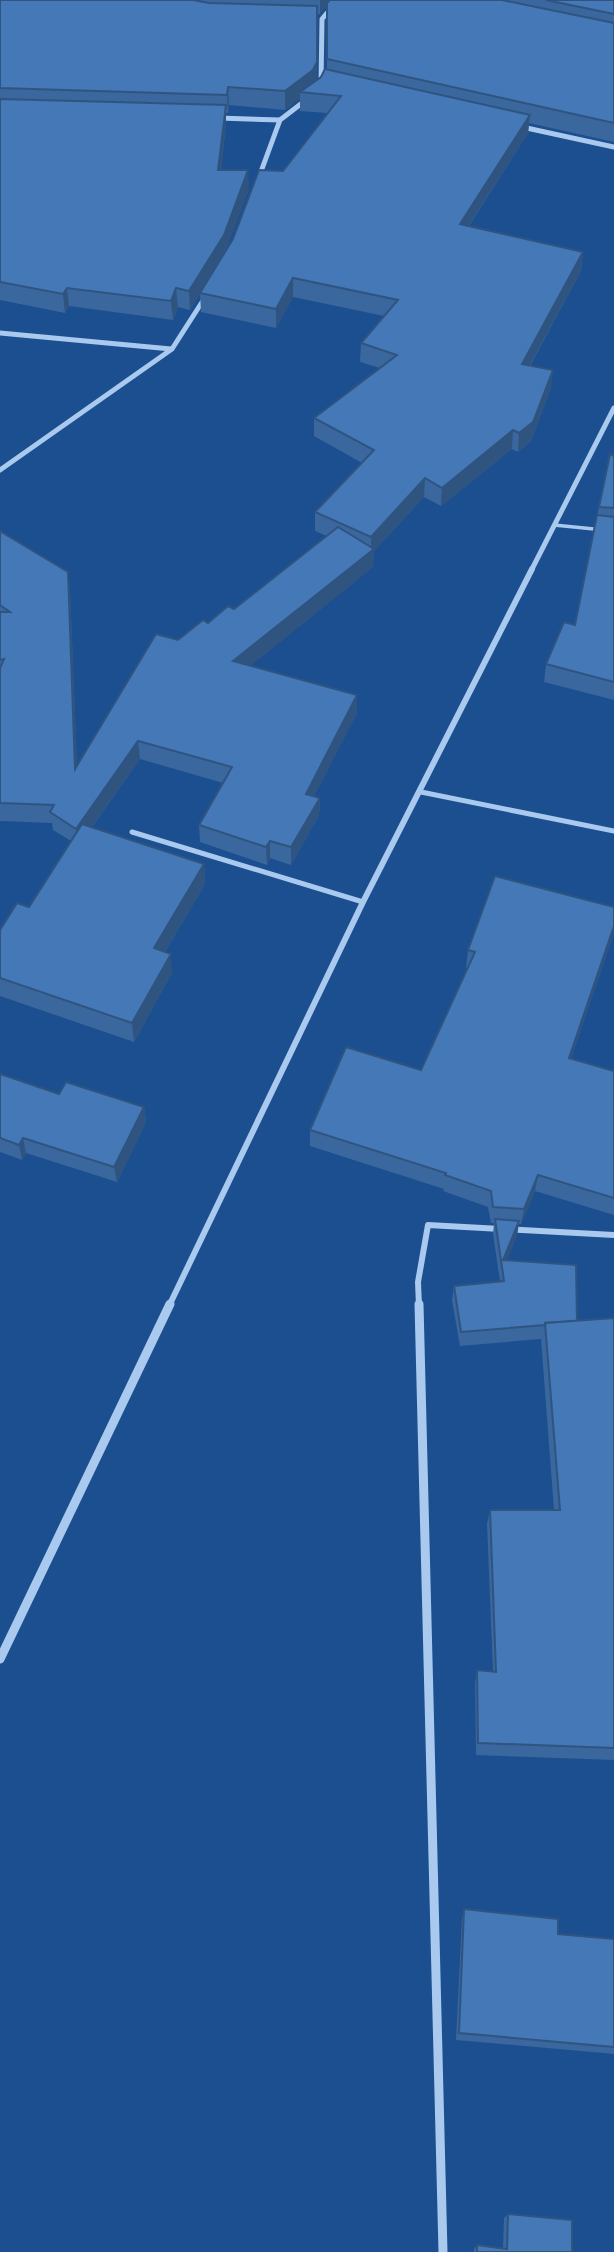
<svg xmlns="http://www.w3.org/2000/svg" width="614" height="2252" viewBox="0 0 614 2252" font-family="'Fira Sans Condensed',sans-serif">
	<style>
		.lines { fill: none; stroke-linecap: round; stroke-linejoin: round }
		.lane-far1 { stroke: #a9c9ee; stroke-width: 3.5 }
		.lane { stroke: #a9c9ee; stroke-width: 5 }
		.street-far2 { stroke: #a9c9ee; stroke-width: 5 }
		.street-far1 { stroke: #a9c9ee; stroke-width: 6 }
		.street { stroke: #a9c9ee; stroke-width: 9 }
		.wall { fill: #3a679d; fill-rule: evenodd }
		.shaded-wall { fill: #305480 }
		.building { fill: #4478b7; stroke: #305480; stroke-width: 2 }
	</style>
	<rect width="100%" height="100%" fill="#1b4f8f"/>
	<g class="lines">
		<!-- lane-far1 -->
		<polyline class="lane-far1" points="554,525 614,531"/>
		<!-- lane -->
		<g class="lane">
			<polyline points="421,792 614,831"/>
			<polyline points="132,832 363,902"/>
		</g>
		<!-- street-far2 -->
		<g class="street-far2">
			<polyline points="321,84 322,19 338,0"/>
			<polyline points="218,118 280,120"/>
			<polyline points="522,127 614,147"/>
			<polyline points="259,177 280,120 306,100"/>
			<polyline points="0,333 171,349"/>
			<polyline points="0,470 172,349 204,299"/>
			<polyline points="531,571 614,408"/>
		</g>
		<!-- street-far1 -->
		<g class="street-far1">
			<polyline points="169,1306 363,902 532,569"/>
			<polyline points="419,1306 418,1282 428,1225 614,1235"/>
		</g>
		<!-- street -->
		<g class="street">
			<polyline points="419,1304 443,2252"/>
			<polyline points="0,1659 170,1304"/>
		</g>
	</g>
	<!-- wall -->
	<g class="wall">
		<path d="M0 0H614V142L529 123 528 133 469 226 583 252 581 271 530 366 551 388 531 441 518 452 512 449 441 506 424 497 374 551 373 567 250 666 357 713 314 796 320 798 319 815 291 865 270 858 267 865 200 842 199 825 223 783 140 759 92 827 204 864 205 884 165 952 172 973 134 1042 0 996V930L29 907 71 841 53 830 52 823 0 821V531L68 572 70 591 77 766 178 640 234 609 327 536 315 531V512L362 463 314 436V418L380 368 360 362 361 343 384 316 293 297 276 328 201 312 200 293 190 310 178 307 173 320 69 306 65 313 0 300ZM327 4V70L317 80V14H320ZM300 98V111L327 113 283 171 224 254 249 189 221 170 226 124V113H228L229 105 285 110Z"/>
		<polygon points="614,456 614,700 544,682 546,664 575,625 599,507"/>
		<polygon points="614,907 614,933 571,1058 614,1071 614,1215 535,1191 521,1224 519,1224 517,1235 507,1260 577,1321 614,1318 614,1760 476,1755 475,1683 477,1670 493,1671 487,1524 490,1510 554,1510 541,1339 460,1346 452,1300 454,1286 500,1281 493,1234 494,1223 491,1223 488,1207 443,1191 444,1189 310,1146 310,1130 421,1070 467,968 466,968 468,950"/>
		<polygon points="0,1074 59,1094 144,1107 146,1122 117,1182 26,1153 22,1160 0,1152"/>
		<polygon points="464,1909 558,1934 614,1939 614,2054 456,2040 462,1918"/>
		<polygon points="508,2214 572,2252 474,2252 474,2249 477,2245 503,2248 504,2218"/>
	</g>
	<!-- shaded-wall -->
	<g class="shaded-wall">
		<polygon points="320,0 331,0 320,14"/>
		<polygon points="317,62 317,81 300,92 300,98 285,110 285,91"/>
		<polygon points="228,87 229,105 228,113 227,95"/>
		<polygon points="226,105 226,124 219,188 218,170"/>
		<polygon points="530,115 528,133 458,242 460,224"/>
		<polygon points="248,170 249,189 224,254 190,310 189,291"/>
		<polygon points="583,252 581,271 520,383 522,364"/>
		<polygon points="293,278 293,297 276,328 276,309"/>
		<polygon points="67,288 69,306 65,313 63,294"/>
		<polygon points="176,288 178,307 173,320 171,301"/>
		<polygon points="553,370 551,388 531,441 518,452 519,433"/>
		<polygon points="513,430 512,449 441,506 442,488"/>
		<polygon points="425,478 424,497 374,551 373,567 233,680 233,661 371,551 371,537"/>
		<polygon points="68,572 70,591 78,787 75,769"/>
		<polygon points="357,695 357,713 306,812 306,794"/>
		<polygon points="138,741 140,759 78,846 76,829"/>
		<polygon points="320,798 319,815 291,865 291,847"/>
		<polygon points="270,841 270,858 267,865 266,847"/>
		<polygon points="204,864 205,884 156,967 154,948"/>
		<polygon points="614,926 614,933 565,1075 569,1058"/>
		<polygon points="171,954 172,973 134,1042 132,1023"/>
		<polygon points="144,1107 146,1122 117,1182 114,1167"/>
		<polygon points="23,1138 26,1153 22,1160 19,1145"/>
		<polygon points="538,1175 535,1191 521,1224 524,1209"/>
		<polygon points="519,1221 517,1235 503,1270 503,1260"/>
	</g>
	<!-- building -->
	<g class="building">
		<polygon points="0,0 193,0 209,3 317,6 317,62 313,70 285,91 228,87 227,95 0,88"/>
		<polygon points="330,0 502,0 614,23 614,123 327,59 327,3"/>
		<polygon points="546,0 614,0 614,14"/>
		<polygon points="325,69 530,115 460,224 583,252 522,364 553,370 533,422 519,433 513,430 442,488 425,478 371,537 315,512 374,450 314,418 397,355 361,343 398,300 293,278 276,309 200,293 233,239 259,170 283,171 341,96 300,92 321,77"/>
		<polygon points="0,99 226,105 218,170 248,170 224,235 189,291 176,288 171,301 67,288 63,294 0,282"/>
		<polygon points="610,454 614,456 614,508 599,507"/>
		<polygon points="597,515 614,517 614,682 546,664 564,622 575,625"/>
		<polygon points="338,527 374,549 233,661 357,695 306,794 320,798 291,847 270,841 266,847 199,825 232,767 138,741 76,829 50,812 54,805 0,803 0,668 4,659 0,660 0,612 10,612 0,605 0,531 68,572 75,769 156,634 178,640 203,620 208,623 228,606 234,609"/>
		<polygon points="82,824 204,864 154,948 171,954 132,1023 0,978 0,930 17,903 29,907"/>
		<polygon points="495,876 614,907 614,926 569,1058 614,1071 614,1198 538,1175 524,1209 493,1207 491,1191 445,1175 446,1173 310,1130 346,1047 421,1070 475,952 468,950"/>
		<polygon points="0,1074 59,1094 66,1082 144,1107 114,1167 23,1138 19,1145 0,1138"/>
		<polygon points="495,1219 519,1221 503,1260 576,1265 577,1321 545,1323 545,1325 461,1332 454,1286 504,1281"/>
		<polygon points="614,1318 614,1748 478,1743 477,1670 496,1672 490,1510 560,1510 545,1323"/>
		<polygon points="464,1909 558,1919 558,1934 614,1939 614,2047 459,2033"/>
		<polygon points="508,2214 572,2220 572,2252 477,2252 477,2245 507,2249"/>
	</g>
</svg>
